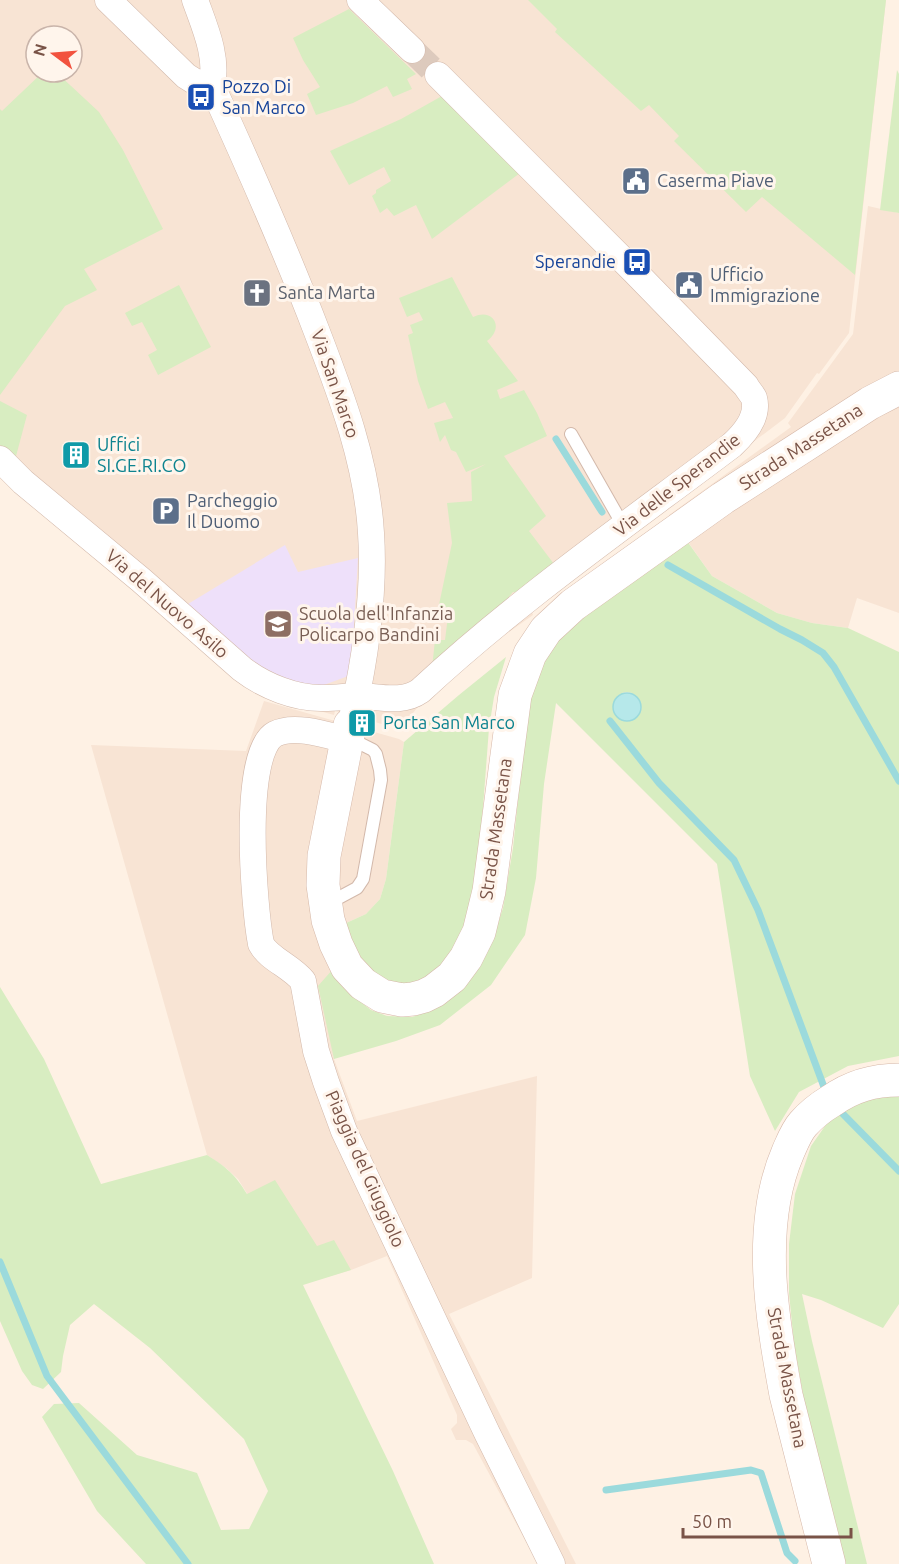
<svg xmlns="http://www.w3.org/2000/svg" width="899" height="1564" viewBox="0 0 899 1564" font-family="Ubuntu,sans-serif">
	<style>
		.residential { fill: #f8e4d4; fill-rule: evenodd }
		.education { fill: #eee0fa }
		.green { fill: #d8edc1; fill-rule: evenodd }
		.water { fill: #b6e8ea; stroke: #9bdadc; stroke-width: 1.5 }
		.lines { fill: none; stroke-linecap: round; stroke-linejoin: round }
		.stream { stroke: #9bdadc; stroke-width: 7 }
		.street-tunnel { stroke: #ddcabd; stroke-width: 26; stroke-dasharray: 26 13; stroke-linecap: butt }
		.lane-casing { stroke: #d3b9ab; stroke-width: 14 }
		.street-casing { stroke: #d3b9ab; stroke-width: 27 }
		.secondary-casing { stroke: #d6b8a9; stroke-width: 34 }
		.lane { stroke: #fff; stroke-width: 12 }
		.street { stroke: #fff; stroke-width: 26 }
		.secondary { stroke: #fff; stroke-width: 33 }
		.labels { text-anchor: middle; stroke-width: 6; stroke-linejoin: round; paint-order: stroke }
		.transit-label { font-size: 18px; fill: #164399; stroke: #fff5ec; text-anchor: start }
		.service-label { font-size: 18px; fill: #4e5e75; stroke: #fff5ec; text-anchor: start }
		.worship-label { font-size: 18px; fill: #5b616d; stroke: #fff5ec; text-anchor: start }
		.street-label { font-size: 18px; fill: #795347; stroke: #fff5ec }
		.culture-label { font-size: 18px; fill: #0d838f; stroke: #fff5ec; text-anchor: start }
		.education-label { font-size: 18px; fill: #785e54; stroke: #fff5ec; text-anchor: start }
	</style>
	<rect width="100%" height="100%" fill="#fef1e4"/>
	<!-- residential -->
	<g class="residential">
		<path d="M0 0H886L849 333 819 374 817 373 785 418 531 610 533 615 464 664 430 692 400 729 335 711 334 715 255 693 47 519 0 471ZM36 36H72V72H36Z"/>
		<polygon points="868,206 899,213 899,613 857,598 848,628 812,623 777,613 712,576 669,515 791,427 788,423 853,334"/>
		<polygon points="264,701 399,739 404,742 386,879 380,899 366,914 344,924 334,1059 357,1121 537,1076 532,1278 449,1314 576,1564 538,1564 473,1444 466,1440 456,1440 451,1429 457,1423 457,1415 387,1256 351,1270 303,1284 238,1179 226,1168 207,1155 91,745 246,751"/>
	</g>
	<!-- education -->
	<polygon class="education" points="285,545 298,572 358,558 351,675 313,689 256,671 183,607"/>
	<!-- green -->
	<g class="green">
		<polygon points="528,0 886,0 855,275 762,197 746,212 674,141 679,136 649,105 641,111 555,32 557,29"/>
		<polygon points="349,9 416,74 407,79 412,89 393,97 387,86 353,103 316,115 307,94 320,87 303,60 293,38"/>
		<polygon points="897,70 899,74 899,213 880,210"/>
		<polygon points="43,72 56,72 99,112 123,150 163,229 84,269 97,290 65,306 0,395 0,109 2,111"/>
		<polygon points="442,96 520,173 432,239 416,205 394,216 387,208 380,213 372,196 376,193 376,190 391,181 384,167 349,185 330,151 401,119"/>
		<path d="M452 277 473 317C493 307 505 328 487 341L518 381 497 390 500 399 524 390 537 413 547 436 504 456 546 516 529 531 554 564 522 594 513 592 506 600 511 604 432 668 435 640H445L448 616 437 614 452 543 447 503 472 501 471 472 486 464 466 472 456 452 451 450 445 435 440 442 434 423 453 418 445 402 428 409 418 381 408 335 413 333 410 325 423 320 419 312 407 317 399 298Z"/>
		<polygon points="179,285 211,347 158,375 148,355 157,350 142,322 132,326 125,313"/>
		<polygon points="0,401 27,415 15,460 0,445"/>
		<path d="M687 541 712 576 777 613 812 623 848 628 899 652V1056L848 1066 799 1092 775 1131 750 1076 717 864 556 703 544 784 536 878 525 935 491 985 440 1025 396 1041 334 1059 318 986 333 969 353 996 371 1010 387 1016 412 1017 427 1012 443 1005 459 992 492 942 503 908 513 848 528 703 539 664 557 637ZM627 692 632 693 641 709C638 718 630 722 621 719L622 693Z"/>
		<polygon points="506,657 494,697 489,728 477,887 472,913 439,973 412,984 397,984 384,981 366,968 344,924 366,914 380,899 386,879 404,742 459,695"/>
		<path d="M0 987 44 1059 101 1184 207 1155C226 1167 235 1174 247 1194L275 1180 317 1246 334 1240 351 1270 303 1285 393 1471 434 1564H146L97 1511 42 1417 54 1404 79 1403 137 1455 197 1473 221 1530 249 1529 268 1491 244 1439 150 1348 94 1304 70 1325 63 1356 61 1372 43 1389 32 1385 22 1371 0 1321Z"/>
		<polygon points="899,1092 899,1304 883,1328 821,1300 802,1294 812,1341 867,1564 842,1564 804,1400 794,1344 789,1293 789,1244 795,1194 811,1146 830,1119 860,1102"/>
	</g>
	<!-- water -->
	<circle class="water" cx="627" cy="707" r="14"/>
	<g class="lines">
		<!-- stream -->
		<g class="stream">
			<polyline points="556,439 602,512"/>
			<polyline points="668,565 780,629 802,640 823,653 834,667 899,781"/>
			<polyline points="610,721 659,783 734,860 758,910 824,1087"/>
			<polyline points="843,1114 899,1171"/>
			<polyline points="0,1262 47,1376 188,1564"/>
			<polyline points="606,1490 751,1470 761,1473 787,1553 795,1561"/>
		</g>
		<!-- street-tunnel -->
		<polyline class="street-tunnel" points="412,50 438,75"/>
		<!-- lane casing -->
		<g class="lane-casing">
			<g id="lane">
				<polyline points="571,434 624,527"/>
				<polyline points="329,903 357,888 363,879 381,780 380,770 376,754 373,750 361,744 348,741"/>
			</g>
		</g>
		<!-- street casing -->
		<g class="street-casing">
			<g id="street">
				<polyline points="108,0 186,76 194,81 212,86"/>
				<path d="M195 0C205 28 218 56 212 86 249 167 285 248 317 332 342 397 367 463 371 533 375 593 366 654 353 713"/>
				<polyline points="360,0 412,50"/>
				<path d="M0 459 23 482 141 580 242 669C264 686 296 699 324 698 337 698 349 696 361 696 381 697 403 703 420 691 517 601 626 525 732 445 744 434 759 416 754 398 752 394 748 390 746 386L634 271 438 75"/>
				<path d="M346 740C327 735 294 724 275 734 241 752 254 908 261 944 269 959 291 966 303 981L316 1051 326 1082 344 1131 487 1433 552 1564"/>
			</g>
		</g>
		<!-- secondary casing -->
		<g class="secondary-casing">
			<g id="secondary">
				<polyline points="350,725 324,856 323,885 328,920 336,944 347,967 363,984 382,996 402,1000 413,999 424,996 434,991 452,977 466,958 479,932 489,891 515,695 530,654 546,630 573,605 723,498 870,403 899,388"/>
				<path d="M829 1564 786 1395C772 1319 756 1226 788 1152 792 1143 796 1132 803 1124 811 1115 821 1107 831 1101 852 1086 873 1080 899 1080"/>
			</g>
		</g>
		<!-- lane -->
		<use href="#lane" class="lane"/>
		<!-- street -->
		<use href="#street" class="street"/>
		<!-- secondary -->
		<use href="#secondary" class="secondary"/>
	</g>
	<!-- icons -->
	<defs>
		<g id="bus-square" transform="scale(1.5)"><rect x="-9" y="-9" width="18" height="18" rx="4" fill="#1a4fb4" stroke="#fff5ec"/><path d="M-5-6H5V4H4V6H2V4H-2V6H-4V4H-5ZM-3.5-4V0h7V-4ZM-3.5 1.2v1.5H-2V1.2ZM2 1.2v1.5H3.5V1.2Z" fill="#fff"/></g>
		<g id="civic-square" transform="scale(1.5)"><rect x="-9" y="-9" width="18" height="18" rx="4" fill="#5c6f8a" stroke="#fff5ec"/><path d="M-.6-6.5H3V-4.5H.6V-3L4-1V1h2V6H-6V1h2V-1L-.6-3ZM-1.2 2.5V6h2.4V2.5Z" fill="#fff"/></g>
		<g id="church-square" transform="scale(1.5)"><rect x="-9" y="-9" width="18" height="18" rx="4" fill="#6b7280" stroke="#fff5ec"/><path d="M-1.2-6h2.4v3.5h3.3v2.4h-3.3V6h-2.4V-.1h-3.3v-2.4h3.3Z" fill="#fff"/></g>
		<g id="building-square" transform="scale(1.5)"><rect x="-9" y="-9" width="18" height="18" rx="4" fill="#0f9aa8" stroke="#fff5ec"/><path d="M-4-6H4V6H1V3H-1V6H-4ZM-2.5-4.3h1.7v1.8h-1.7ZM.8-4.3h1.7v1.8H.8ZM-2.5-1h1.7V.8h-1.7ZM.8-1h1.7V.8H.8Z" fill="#fff"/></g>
		<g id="parking-square" transform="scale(1.5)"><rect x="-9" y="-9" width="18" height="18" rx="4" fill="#5c6f8a" stroke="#fff5ec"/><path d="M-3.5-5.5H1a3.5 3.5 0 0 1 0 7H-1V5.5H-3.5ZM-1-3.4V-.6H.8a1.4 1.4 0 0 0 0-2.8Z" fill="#fff"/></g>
		<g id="school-square" transform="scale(1.5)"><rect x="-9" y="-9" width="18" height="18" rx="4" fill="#8d6e63" stroke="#fff5ec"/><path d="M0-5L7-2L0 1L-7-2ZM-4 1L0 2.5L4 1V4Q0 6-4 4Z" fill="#fff"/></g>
	</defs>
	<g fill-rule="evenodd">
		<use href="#bus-square" x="201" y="97"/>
		<use href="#civic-square" x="636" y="181"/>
		<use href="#bus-square" x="637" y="262"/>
		<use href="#civic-square" x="689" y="285"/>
		<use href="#church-square" x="257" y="293"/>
		<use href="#building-square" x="76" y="455"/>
		<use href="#parking-square" x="166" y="511"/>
		<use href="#school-square" x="278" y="624"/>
		<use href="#building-square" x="362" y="723"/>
	</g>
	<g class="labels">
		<!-- transit labels -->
		<g class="transit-label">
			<text x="222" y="93">Pozzo Di<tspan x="222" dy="21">San Marco</tspan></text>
			<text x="616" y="268" text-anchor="end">Sperandie</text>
		</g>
		<!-- service labels -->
		<g class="service-label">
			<text x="657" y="187">Caserma Piave</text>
			<text x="710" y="281">Ufficio<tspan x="710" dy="21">Immigrazione</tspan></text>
			<text x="187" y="507">Parcheggio<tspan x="187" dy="21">Il Duomo</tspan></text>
		</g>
		<!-- worship labels -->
		<g class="worship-label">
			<text x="278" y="299">Santa Marta</text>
		</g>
		<!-- street labels -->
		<g class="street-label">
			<text transform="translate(335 384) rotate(71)" y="6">Via San Marco</text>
			<text transform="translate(801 447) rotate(-33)" y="6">Strada Massetana</text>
			<text transform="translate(677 485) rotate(-38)" y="6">Via delle Sperandie</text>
			<text transform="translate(167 604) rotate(41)" y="6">Via del Nuovo Asilo</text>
			<text transform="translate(496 829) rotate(-82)" y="6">Strada Massetana</text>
			<text transform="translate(365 1169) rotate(66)" y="6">Piaggia del Giuggiolo</text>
			<text transform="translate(787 1378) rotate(79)" y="6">Strada Massetana</text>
		</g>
		<!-- culture labels -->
		<g class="culture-label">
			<text x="97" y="451">Uffici<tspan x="97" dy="21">SI.GE.RI.CO</tspan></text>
			<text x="383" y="729">Porta San Marco</text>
		</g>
		<!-- education labels -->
		<g class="education-label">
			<text x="299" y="620">Scuola dell'Infanzia<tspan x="299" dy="21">Policarpo Bandini</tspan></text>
		</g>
	</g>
	<!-- north arrow -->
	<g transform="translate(54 54) rotate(286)"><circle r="28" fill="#fff5ec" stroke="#c9b4aa" stroke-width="1.5"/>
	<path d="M0-4.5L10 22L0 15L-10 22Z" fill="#f2523e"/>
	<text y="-9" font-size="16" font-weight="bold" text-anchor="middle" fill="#795347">N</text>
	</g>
	<!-- scale -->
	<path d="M683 1528v9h168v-9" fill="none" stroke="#795347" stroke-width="3"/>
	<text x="692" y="1528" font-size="18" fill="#795347" stroke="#fff5ec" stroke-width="4.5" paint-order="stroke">50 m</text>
</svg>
